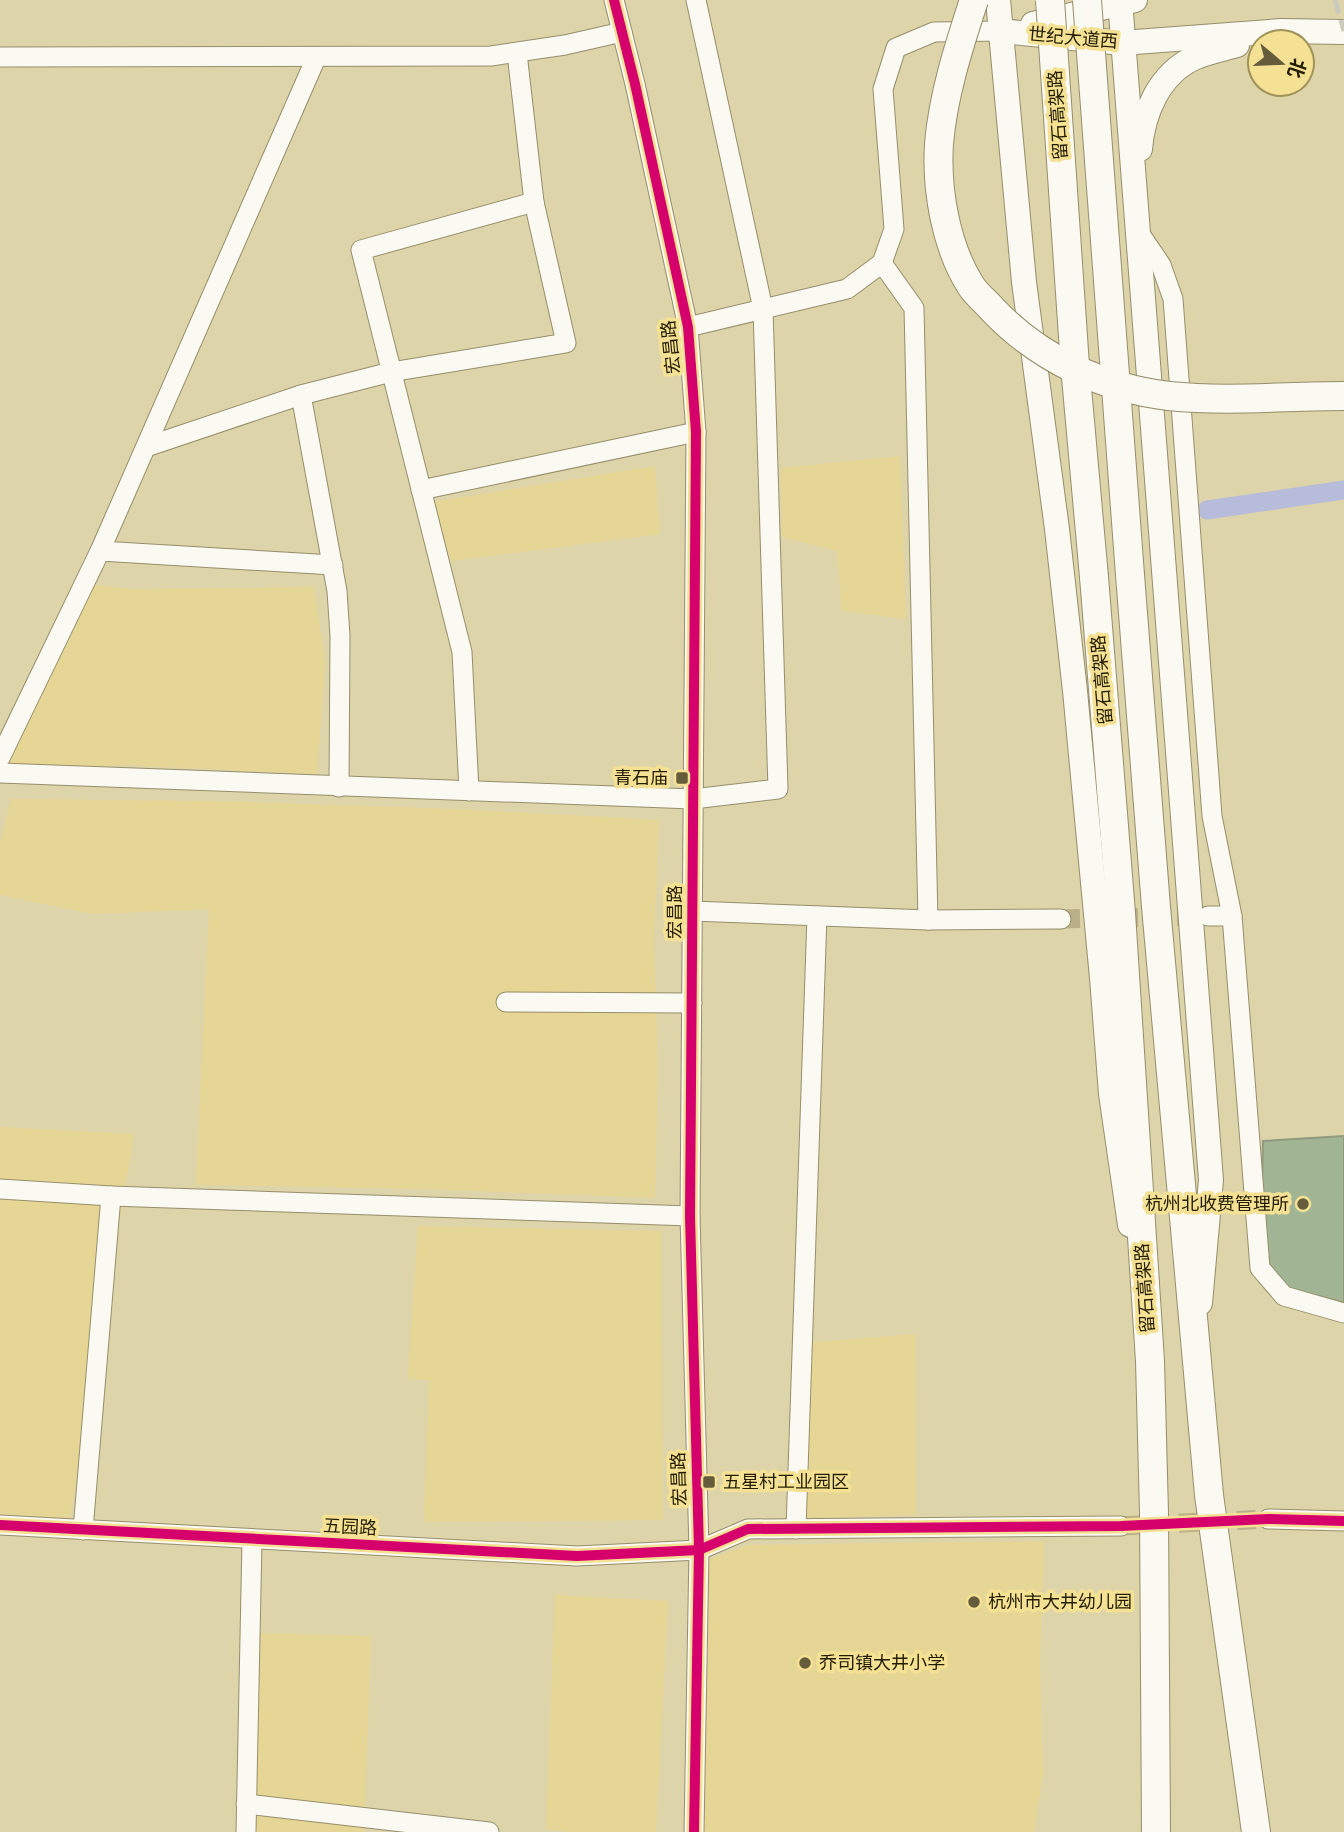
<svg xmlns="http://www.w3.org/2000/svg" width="1344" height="1832" viewBox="0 0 1344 1832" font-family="'PT Sans','Noto Sans SC',sans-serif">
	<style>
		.built { fill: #e6d695 }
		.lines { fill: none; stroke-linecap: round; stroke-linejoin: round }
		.canal { stroke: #b7bcda; stroke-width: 19 }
		.building { fill: #a1b595; stroke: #909a7f; stroke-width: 2 }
		.minor-tunnel { stroke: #b9af88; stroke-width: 19; stroke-dasharray: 19 10; stroke-linecap: butt }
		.minor-casing { stroke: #968e6b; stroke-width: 21 }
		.major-casing { stroke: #968e6b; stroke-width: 26 }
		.highway-casing { stroke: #968e6b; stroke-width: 30 }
		.minor { stroke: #faf9f2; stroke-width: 19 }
		.major { stroke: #faf9f2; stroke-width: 24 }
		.highway { stroke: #faf9f2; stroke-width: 28 }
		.rail { stroke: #ccc9bd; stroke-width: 5; stroke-dasharray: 14 7; stroke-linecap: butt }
		.highway-bridge-casing { stroke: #968e6b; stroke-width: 30; stroke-linecap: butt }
		.highway-bridge { stroke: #faf9f2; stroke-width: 28 }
		.cycleway-casing { stroke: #f4e194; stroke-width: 15 }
		.cycleway { stroke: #d6006c; stroke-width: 10 }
		.poi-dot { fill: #645c3b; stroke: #f4e194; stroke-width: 2.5 }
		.labels { text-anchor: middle; stroke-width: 7; stroke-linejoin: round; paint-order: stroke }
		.street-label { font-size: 18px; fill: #231c00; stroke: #f4e194 }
		.poi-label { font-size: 18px; fill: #231c00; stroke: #f4e194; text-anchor: start }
	</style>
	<rect width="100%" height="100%" fill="#ded4aa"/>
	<!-- built -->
	<g class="built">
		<polygon points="900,456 906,619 842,611 837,551 782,537 781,468"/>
		<polygon points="655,466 660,534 451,561 433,502"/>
		<polygon points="85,584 131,589 314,587 325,663 317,774 121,765 0,772"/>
		<polygon points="11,799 215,801 455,809 659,820 654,939 658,1069 655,1198 423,1189 196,1185 209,909 93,914 0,895 0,843"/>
		<polygon points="0,1127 134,1134 70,1519 0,1514"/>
		<polygon points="418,1226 661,1231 663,1520 424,1522 429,1380 408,1379"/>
		<polygon points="915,1334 916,1515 807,1518 803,1343"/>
		<polygon points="1044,1541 1040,1660 1043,1774 1034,1832 703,1832 707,1560 749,1545"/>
		<polygon points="555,1595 668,1601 656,1832 570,1832 546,1829"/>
		<polygon points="250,1633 371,1636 364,1832 245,1832"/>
	</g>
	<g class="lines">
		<!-- canal -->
		<polyline class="canal" points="1207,510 1344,490"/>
	</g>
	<!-- building -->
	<polygon class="building" points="1344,1136 1344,1313 1284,1296 1260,1268 1263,1141"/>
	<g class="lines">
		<!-- minor-tunnel -->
		<g class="minor-tunnel">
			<polyline points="1061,919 1203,916"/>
			<polyline points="1121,1526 1268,1519"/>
		</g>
		<!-- minor casing -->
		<g class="minor-casing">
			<g id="minor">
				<polyline points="614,0 635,84 688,327 696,432 690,1216 699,1550 694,1832"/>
				<polyline points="0,57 491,56 565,45 622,32"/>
				<polyline points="1138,231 1161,265 1173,299 1212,816 1232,916 1260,1268 1284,1296 1344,1313"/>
				<polyline points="882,263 914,308 928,920"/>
				<polyline points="688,327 847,289 882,263 894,229 883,89 896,48 934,32 1001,31"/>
				<polyline points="301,395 337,591 340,636 339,787"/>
				<polyline points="146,447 301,395 391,372 566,343 534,202"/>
				<polyline points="421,490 696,432"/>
				<polyline points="100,551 316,58"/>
				<polyline points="0,758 100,551 333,565"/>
				<polyline points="0,773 693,799 778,789 763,309 696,0"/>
				<polyline points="469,791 462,652 361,250 534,202 517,53"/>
				<polyline points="692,911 928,920 1061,919"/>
				<polyline points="1208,916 1232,916"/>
				<polyline points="506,1002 692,1003"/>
				<polyline points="0,1189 111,1196 83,1530"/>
				<polyline points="111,1196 690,1216"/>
				<polyline points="1268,1519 1344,1521"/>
				<polyline points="0,1525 577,1556 699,1550 748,1529 1121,1526"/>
				<polyline points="796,1529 817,916"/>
				<polyline points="246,1804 489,1832"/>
				<polyline points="246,1832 252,1540"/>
			</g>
		</g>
		<!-- major casing -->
		<g class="major-casing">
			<g id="major">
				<polyline points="998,0 1024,282 1057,529 1075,691 1102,978 1111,1094 1130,1225"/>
				<polyline points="1120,0 1211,1180 1200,1303"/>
				<polyline points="1033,24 1135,0"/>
				<polyline points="1001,31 1122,43 1281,31 1344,32"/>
				<path d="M1140 149C1143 113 1159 74 1194 58 1207 52 1223 49 1237 45"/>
			</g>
		</g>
		<!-- highway casing -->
		<g class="highway-casing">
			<g id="highway">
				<polyline points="1130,575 1156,907 1209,1495 1256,1832"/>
				<polyline points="1094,577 1121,913 1150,1361 1154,1513 1156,1832"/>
			</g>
		</g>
		<!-- minor -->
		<use href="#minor" class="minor"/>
		<!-- major -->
		<use href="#major" class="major"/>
		<!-- highway -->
		<use href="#highway" class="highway"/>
		<!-- rail -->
		<polyline class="rail" points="1335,0 1344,31"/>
		<!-- highway-bridge casing -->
		<g class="highway-bridge-casing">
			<g id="highway-bridge">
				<path d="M974 0C959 46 943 95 939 144 936 190 946 247 971 286 977 295 986 302 993 310 1040 359 1102 388 1169 396 1227 402 1286 396 1344 396"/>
				<polyline points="1050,0 1075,366 1094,577"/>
				<polyline points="1087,0 1130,575"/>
			</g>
		</g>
		<!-- highway-bridge -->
		<use href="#highway-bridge" class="highway-bridge"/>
		<!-- cycleway casing -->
		<g class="cycleway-casing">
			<g id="cycleway">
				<polyline points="614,0 635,84 688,327 696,432 690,1216 699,1550 694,1832"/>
				<polyline points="0,1525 577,1556 699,1550 748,1529 1121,1526 1268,1519 1344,1521"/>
			</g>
		</g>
		<!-- cycleway -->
		<use href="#cycleway" class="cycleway"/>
	</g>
	<!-- markers -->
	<g class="poi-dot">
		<rect x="675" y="771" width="14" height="14" rx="3.5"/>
		<circle cx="1303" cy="1204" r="7"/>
		<rect x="702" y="1475" width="14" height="14" rx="3.5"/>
		<circle cx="974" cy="1602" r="7"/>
		<circle cx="805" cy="1663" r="7"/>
	</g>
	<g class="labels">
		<!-- street labels -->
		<g class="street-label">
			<text transform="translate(1073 38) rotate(5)" y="6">世纪大道西</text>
			<text transform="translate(1058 115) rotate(-94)" y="6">留石高架路</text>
			<text transform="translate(671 347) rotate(-96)" y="6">宏昌路</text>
			<text transform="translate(1102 680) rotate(-95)" y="6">留石高架路</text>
			<text transform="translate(675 912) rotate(-90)" y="6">宏昌路</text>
			<text transform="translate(1145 1288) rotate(-94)" y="6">留石高架路</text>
			<text transform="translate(679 1479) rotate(-92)" y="6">宏昌路</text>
			<text transform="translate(350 1527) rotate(3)" y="6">五园路</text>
		</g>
		<!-- poi labels -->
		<g class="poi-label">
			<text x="668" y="784" text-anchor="end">青石庙</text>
			<text x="1289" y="1210" text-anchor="end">杭州北收费管理所</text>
			<text x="723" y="1488">五星村工业园区</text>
			<text x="988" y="1608">杭州市大井幼儿园</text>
			<text x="819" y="1669">乔司镇大井小学</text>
		</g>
	</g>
	<!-- north arrow -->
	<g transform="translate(1281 63) rotate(109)"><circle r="33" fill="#f4e194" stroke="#a09259" stroke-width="2"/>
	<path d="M0-5L12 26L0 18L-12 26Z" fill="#645c3b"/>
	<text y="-10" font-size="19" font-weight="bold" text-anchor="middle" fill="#231c00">北</text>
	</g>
</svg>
